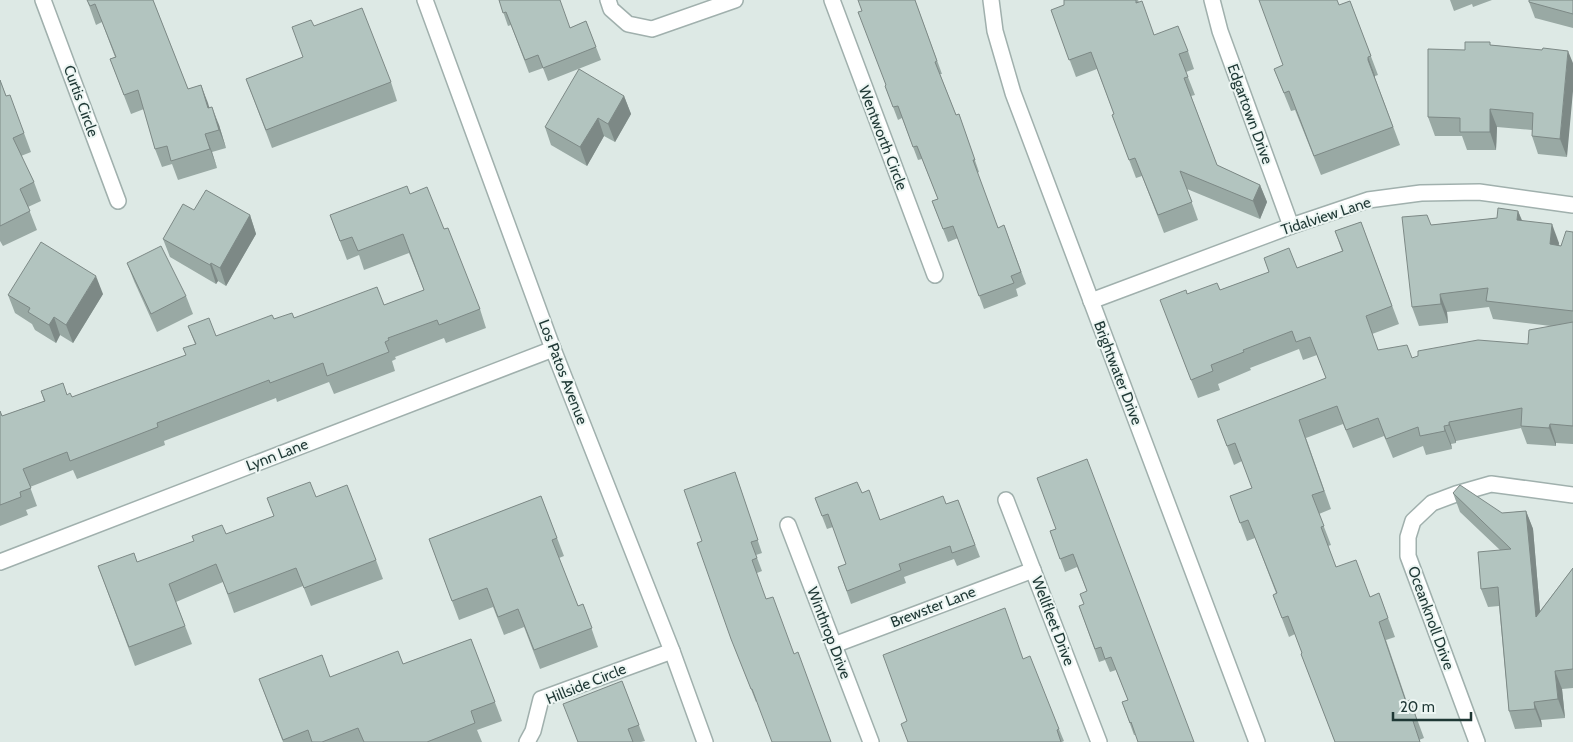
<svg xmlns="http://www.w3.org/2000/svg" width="1573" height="742" viewBox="0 0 1573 742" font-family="Cabin,sans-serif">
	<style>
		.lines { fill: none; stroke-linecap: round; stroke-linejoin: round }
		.street-casing { stroke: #a0b0ad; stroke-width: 18 }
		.street { stroke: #fff; stroke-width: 15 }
		.wall { fill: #99a9a4 }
		.shaded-wall { fill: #7d8986 }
		.building { fill: #b2c4bf; stroke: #7d8986 }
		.labels { text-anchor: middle; stroke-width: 4; stroke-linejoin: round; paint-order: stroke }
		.street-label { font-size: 15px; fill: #1f3835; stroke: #edf6f3 }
	</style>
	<rect width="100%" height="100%" fill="#dde9e5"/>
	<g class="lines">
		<!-- street casing -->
		<g class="street-casing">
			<g id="street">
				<polyline points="43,0 118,201"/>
				<polyline points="425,0 553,349 672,651 705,742"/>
				<polyline points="608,0 611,9 628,24 652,29 735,0"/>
				<polyline points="832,0 935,275"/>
				<polyline points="991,0 995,31 1013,93 1257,742"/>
				<polyline points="1212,0 1220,31 1291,226"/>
				<polyline points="1091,301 1291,226 1368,200 1421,193 1479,192 1573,205"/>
				<polyline points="1006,500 1099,742"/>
				<polyline points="788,525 871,742"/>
				<polyline points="0,562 553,349"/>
				<polyline points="834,645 1033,570"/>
				<polyline points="527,742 533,731 541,699 672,651"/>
				<polyline points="1477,742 1408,556 1408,537 1413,521 1432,503 1456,494 1491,484 1573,495"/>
			</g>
		</g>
		<!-- street -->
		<use href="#street" class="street"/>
	</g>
	<!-- wall -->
	<g class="wall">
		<polygon points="87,0 153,0 188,89 201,85 209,108 219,125 226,148 212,152 217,168 178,180 172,164 162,167 155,149 144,109 131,114 110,59 115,57 102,22 96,25"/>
		<polygon points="499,0 570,28 586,21 601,60 548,81 543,68 529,73 511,25 508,26"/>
		<polygon points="915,0 942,74 940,74 956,115 959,114 979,172 977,173 998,228 1004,225 1026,284 1016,289 1018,296 984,309 958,238 948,242 932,201 938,199 922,159 918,160 902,118 898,120 885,86 886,85 862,11"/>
		<polygon points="1138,0 1154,35 1188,51 1194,69 1186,72 1195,95 1191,96 1217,165 1260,185 1267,202 1260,219 1187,189 1198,220 1164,233 1142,176 1136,178 1112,115 1114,114 1097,69 1076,77 1051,10"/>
		<polygon points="1450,0 1492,0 1473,7 1472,4 1454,11"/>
		<polygon points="1573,0 1573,28 1535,18 1529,2"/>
		<polygon points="1350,1 1378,75 1375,76 1375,78 1400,145 1321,175 1295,110 1291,111 1274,69 1283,65 1339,5"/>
		<polygon points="1492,45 1542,50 1567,157 1538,154 1532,136 1532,130 1497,127 1496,150 1467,150 1462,136 1435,136 1428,117 1465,50"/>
		<polygon points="303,57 391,82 397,101 272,148 246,79"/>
		<polygon points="0,80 6,96 24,133 31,152 21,156 34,182 41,201 28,207 37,230 3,246 0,241"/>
		<polygon points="624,96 631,114 615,142 604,136 587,166 551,145 545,127"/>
		<polygon points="410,194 444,229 480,309 486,328 446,343 444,338 395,357 396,359 392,361 395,371 334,394 329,382 277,402 276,398 164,441 165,445 77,479 73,470 30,487 37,506 26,510 28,515 0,526 0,411 2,416 44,401 41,391 67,395 72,397 186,355 195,344 188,326 216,336 274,319 294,318 384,305 424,290 409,253 364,270 359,255 347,260 330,215"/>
		<polygon points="194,210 250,215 256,234 226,286 218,281 216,284 170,257 163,239"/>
		<polygon points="1518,211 1522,220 1559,243 1558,245 1561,246 1573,232 1573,444 1556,443 1556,446 1527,444 1521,428 1456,441 1456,443 1451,444 1452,449 1426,455 1423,446 1393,458 1384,436 1353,448 1343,424 1306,438 1331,509 1319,514 1331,545 1328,546 1336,567 1370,597 1379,593 1395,637 1386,640 1407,702 1410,700 1424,738 1419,740 1420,742 1335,742 1308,672 1301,654 1302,653 1295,634 1289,637 1273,595 1276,593 1255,538 1247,541 1230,496 1252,488 1242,461 1234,465 1217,420 1326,378 1317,355 1303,360 1299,349 1250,368 1251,370 1218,384 1220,390 1198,398 1167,318 1187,294 1220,290 1269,272 1264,258 1297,268 1342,251 1335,231 1361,222 1399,324 1372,334 1378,350 1412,358 1528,344 1551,326 1493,319 1489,307 1447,312 1448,323 1419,326 1412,307 1431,225 1497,218"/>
		<polygon points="127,263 186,296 193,314 157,332 134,281"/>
		<polygon points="103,294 73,343 60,335 56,343 35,330 32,324 15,313 8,295"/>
		<polygon points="1087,459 1135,735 1134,735 1122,702 1128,700 1116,670 1110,672 1105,660 1099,662 1079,606 1084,604 1087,591 1077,567 1065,572 1050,531 1056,529"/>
		<polygon points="735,472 762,553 756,555 762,571 757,573 757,701 756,702 736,651 702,541"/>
		<polygon points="862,493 880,520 946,504 958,500 980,557 957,566 954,559 904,577 906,583 851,604 838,567 846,564 833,527 827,529 815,498"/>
		<polygon points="1453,493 1502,513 1526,511 1533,529 1540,611 1573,568 1573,688 1562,689 1565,718 1541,720 1542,727 1515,729 1509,711 1499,606 1488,607 1481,589 1500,550 1460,512"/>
		<polygon points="541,496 564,556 559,558 578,606 583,604 598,647 540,669 524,627 504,635 493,607 459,620 429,539"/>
		<polygon points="316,497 376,560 383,579 311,606 303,586 234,613 223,582 176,602 192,644 135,666 98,566 137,562 226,534 274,516 267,498"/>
		<polygon points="471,639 502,721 477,730 482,742 283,742 259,679 330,677 403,664"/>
		<polygon points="1023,659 1059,729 1064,741 1062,742 908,742 907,721"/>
		<polygon points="622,681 645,741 641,742 578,742"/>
	</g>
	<!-- shaded-wall -->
	<g class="shaded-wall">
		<polygon points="1568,51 1573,63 1573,91 1567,157 1560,139"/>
		<polygon points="1368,57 1375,76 1375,78 1368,60"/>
		<polygon points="201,85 208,103 215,127 208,108"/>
		<polygon points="624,96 631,114 615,142 608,124"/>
		<polygon points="212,107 219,125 226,148 219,130"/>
		<polygon points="1490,109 1497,127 1496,150 1490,132"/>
		<polygon points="598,118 604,136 587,166 580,147"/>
		<polygon points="205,134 212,152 217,168 210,149"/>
		<polygon points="1260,185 1267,202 1260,219 1253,201"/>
		<polygon points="1518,211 1525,229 1517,220"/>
		<polygon points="250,215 256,234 226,286 220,268"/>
		<polygon points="1552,224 1559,243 1557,262 1550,244"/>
		<polygon points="211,263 218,281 216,284 210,265"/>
		<polygon points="96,276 103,294 73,343 66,325"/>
		<polygon points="1440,294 1447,312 1448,323 1441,304"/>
		<polygon points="54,317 60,335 56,343 49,325"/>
		<polygon points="1449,422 1456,441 1456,443 1449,425"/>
		<polygon points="1550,424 1556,443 1556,446 1549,428"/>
		<polygon points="1444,426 1451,444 1452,449 1445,431"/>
		<polygon points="1526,511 1533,529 1542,635 1536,617"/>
		<polygon points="1555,671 1562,689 1565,718 1558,699"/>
		<polygon points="1534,702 1541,720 1542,727 1535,709"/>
	</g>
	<!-- building -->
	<g class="building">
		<polygon points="87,0 153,0 188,89 201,85 208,108 212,107 219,130 205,134 210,149 171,161 167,146 155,149 138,90 124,95 110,59 116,57 95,4 90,6"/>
		<polygon points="499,0 560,0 570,28 586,21 596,47 543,68 538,55 525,60 506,12 503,13"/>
		<polygon points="858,0 915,0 937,61 935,62 956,115 959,114 975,160 973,160 998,228 1004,225 1021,272 1011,276 1014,283 979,296 953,226 943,229 932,201 938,199 917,146 913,147 898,106 893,107 885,86 886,85 858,12 862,11"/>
		<polygon points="1064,0 1136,0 1136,3 1142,1 1154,35 1178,26 1188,51 1179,54 1188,77 1184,78 1217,165 1260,185 1253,201 1180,171 1192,202 1158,215 1135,158 1129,160 1112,115 1114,114 1091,52 1069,60 1051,10 1064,5"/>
		<polygon points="1259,0 1337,0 1339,5 1350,1 1371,56 1368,57 1368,60 1393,127 1314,156 1289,91 1284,93 1274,69 1283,65"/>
		<polygon points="1529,0 1573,0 1573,14 1529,2"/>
		<polygon points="362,8 391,82 266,130 246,79 303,57 292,27 311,20 314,26"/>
		<polygon points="1465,42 1490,42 1490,45 1542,50 1543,48 1568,51 1560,139 1532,136 1533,113 1490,109 1490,132 1460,132 1460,118 1428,117 1428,49 1465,50"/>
		<polygon points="579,69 624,96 608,124 598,118 580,147 545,127"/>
		<polygon points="0,80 6,96 10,95 24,133 13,138 34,182 20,189 30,211 0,226"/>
		<polygon points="407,186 410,194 427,187 444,229 448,228 480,309 439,325 437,320 388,338 389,340 385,342 389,352 327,376 323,363 270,383 269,380 157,423 158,427 70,461 67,452 23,469 31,488 20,492 21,497 0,505 0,411 2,416 45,401 41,391 63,383 67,395 70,393 72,397 186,355 183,348 196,344 188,326 209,318 216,336 272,315 274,319 292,313 294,318 377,287 384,305 424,290 403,234 358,251 352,237 340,241 330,215"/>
		<polygon points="206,190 250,215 220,268 211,263 210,265 163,239 183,204 194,210"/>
		<polygon points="1498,208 1518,211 1517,220 1552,224 1550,244 1561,246 1566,231 1573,232 1573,311 1486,301 1488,288 1440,294 1441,304 1412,307 1402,217 1427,215 1431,225 1497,218"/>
		<polygon points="1361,222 1392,306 1366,316 1378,350 1407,345 1412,358 1418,356 1418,351 1478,340 1528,344 1529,330 1573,322 1573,426 1550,424 1549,428 1521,426 1522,408 1449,422 1449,425 1444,426 1445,431 1420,436 1418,427 1386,439 1378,418 1346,430 1337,406 1299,420 1324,491 1312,495 1324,526 1321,527 1336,567 1356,560 1370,597 1379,593 1388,618 1379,622 1406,702 1410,700 1417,720 1413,721 1420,742 1335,742 1301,654 1302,653 1288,616 1282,618 1273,595 1277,593 1248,520 1240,523 1230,496 1252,488 1235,443 1227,446 1217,420 1326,378 1310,337 1296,342 1292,331 1243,350 1244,352 1211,365 1213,371 1191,380 1160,300 1186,290 1187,294 1217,283 1220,290 1269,272 1264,258 1289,248 1297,268 1343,251 1335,231"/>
		<polygon points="41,242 96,276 66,325 54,317 49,325 28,312 30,308 8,295"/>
		<polygon points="161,246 186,296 151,314 127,263"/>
		<polygon points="1087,459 1194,742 1138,742 1131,722 1130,723 1122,702 1128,700 1111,657 1105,659 1101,647 1095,649 1079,606 1084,604 1080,594 1087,591 1073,554 1060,559 1050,531 1056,529 1037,478"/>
		<polygon points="735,472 758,540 751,542 757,558 752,560 766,599 773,597 794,654 798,652 831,742 772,742 752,689 751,689 731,639 697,543 702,541 684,490"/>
		<polygon points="310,482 316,497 347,485 376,560 304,588 296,568 228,594 216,564 169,584 185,626 129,647 98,566 134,553 137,562 194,541 192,536 222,525 226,534 274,516 267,498"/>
		<polygon points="857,482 862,493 869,490 880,520 943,496 946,504 958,500 975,545 952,553 950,546 899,564 901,570 847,591 838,567 846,564 828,514 822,516 815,498"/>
		<polygon points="1460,485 1502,513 1526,511 1536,617 1573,568 1573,669 1555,671 1558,699 1534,702 1535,709 1509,711 1498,587 1481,589 1478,552 1511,549 1453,493"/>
		<polygon points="541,496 557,538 552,540 578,606 583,604 592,628 534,650 518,609 498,617 487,588 452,601 429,539"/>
		<polygon points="1005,608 1023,659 1030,656 1059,729 1057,730 1061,742 908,742 901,724 907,721 883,655"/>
		<polygon points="471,639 495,702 471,711 475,723 427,742 364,742 358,728 322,742 312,742 308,730 283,740 259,679 322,655 330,677 398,651 403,664"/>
		<polygon points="622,681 639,725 628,729 633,742 578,742 563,704"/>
	</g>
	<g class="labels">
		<!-- street labels -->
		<g class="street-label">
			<text transform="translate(81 101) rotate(70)" y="5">Curtis Circle</text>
			<text transform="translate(1250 114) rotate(70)" y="5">Edgartown Drive</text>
			<text transform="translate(883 138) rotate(69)" y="5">Wentworth Circle</text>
			<text transform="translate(1326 216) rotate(-18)" y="5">Tidalview Lane</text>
			<text transform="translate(563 372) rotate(69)" y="5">Los Patos Avenue</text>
			<text transform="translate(1118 373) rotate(69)" y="5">Brightwater Drive</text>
			<text transform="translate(277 455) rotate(-21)" y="5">Lynn Lane</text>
			<text transform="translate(933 607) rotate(-21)" y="5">Brewster Lane</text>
			<text transform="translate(1431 618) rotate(70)" y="5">Oceanknoll Drive</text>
			<text transform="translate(1053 621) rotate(69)" y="5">Wellfleet Drive</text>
			<text transform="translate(829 633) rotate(69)" y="5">Winthrop Drive</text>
			<text transform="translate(586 684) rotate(-22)" y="5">Hillside Circle</text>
		</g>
	</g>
	<!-- scale -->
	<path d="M1393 712v8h78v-8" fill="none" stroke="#1f3835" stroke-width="2.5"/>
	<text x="1400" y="712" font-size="15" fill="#1f3835" stroke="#edf6f3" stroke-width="4" paint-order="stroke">20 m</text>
</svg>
